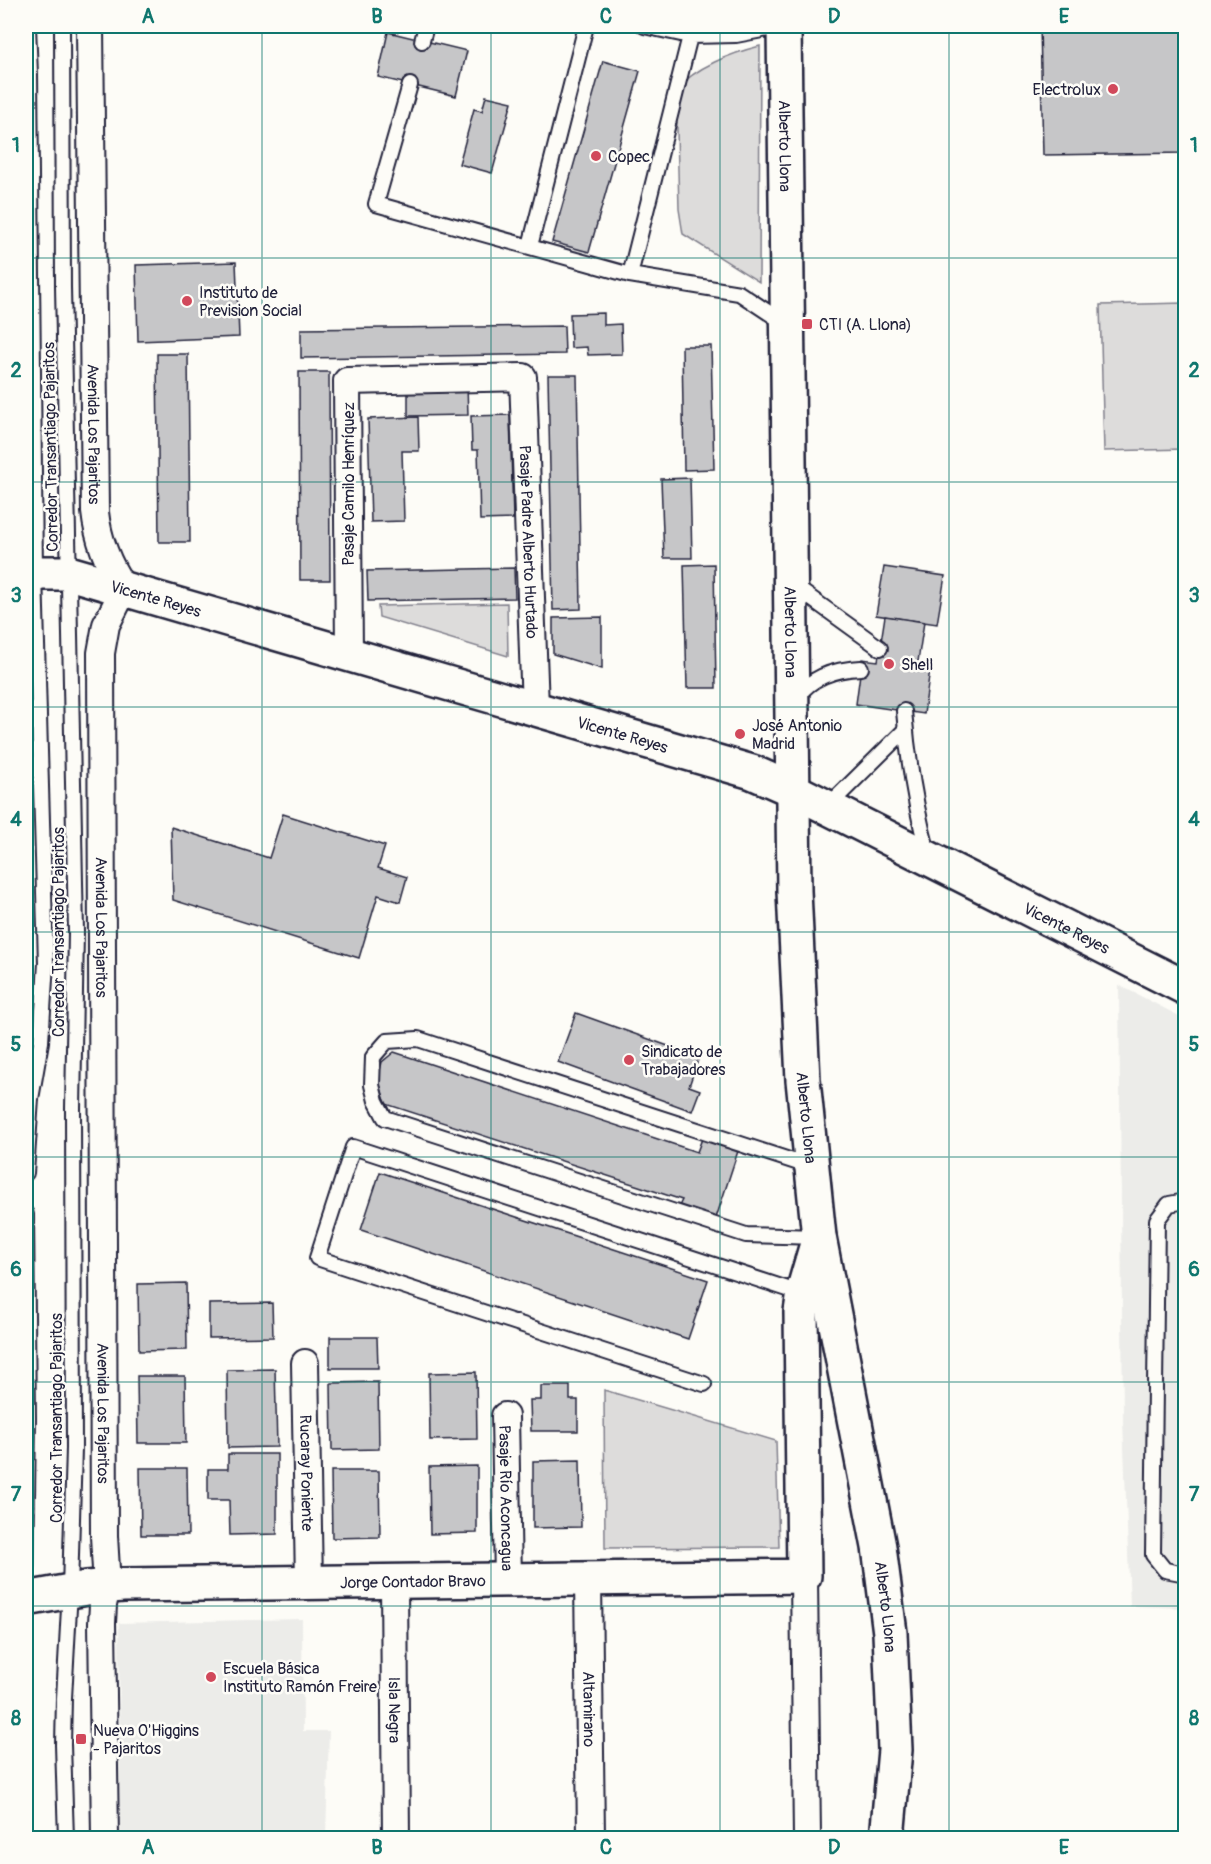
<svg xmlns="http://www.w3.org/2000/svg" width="1211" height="1864" viewBox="0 0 1211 1864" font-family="Pangolin,sans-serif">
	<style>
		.built { fill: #ecece9 }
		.green { fill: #dddcdb; stroke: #807f8b; stroke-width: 1.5 }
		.building { fill: #c6c6c8; stroke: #22223b; stroke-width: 1.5 }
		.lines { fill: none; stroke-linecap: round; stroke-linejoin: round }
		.service-casing { stroke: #22223b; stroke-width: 18 }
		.minor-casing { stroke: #22223b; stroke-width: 30 }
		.tertiary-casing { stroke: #22223b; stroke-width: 38 }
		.primary-casing { stroke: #22223b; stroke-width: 38 }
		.service { stroke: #fdfcf7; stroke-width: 14 }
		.minor { stroke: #fdfcf7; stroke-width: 26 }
		.tertiary { stroke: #fdfcf7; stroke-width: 33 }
		.primary { stroke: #fdfcf7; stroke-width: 33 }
		.grid { fill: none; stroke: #0f766e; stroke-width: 1.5; stroke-opacity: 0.55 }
		.poi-dot { fill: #d1495b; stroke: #fdfcf7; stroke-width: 2 }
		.labels { text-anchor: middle; stroke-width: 5; stroke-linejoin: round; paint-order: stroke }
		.poi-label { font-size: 16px; fill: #22223b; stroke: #fdfcf7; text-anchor: start }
		.street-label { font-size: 16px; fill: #22223b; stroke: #fdfcf7 }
		.neatline { fill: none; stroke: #0f766e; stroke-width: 2 }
		.grid-label { font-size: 20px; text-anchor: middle; font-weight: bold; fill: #0f766e }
	</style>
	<rect width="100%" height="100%" fill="#fdfcf7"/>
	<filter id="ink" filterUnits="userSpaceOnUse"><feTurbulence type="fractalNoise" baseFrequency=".0167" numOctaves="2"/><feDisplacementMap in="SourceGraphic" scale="12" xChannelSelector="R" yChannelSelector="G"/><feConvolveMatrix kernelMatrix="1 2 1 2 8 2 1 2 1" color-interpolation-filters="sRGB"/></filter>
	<g filter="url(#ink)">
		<!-- built -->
		<g class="built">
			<polygon points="1119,985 1185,1019 1185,1608 1130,1606 1123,1420"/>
			<polygon points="302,1619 303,1731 329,1731 326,1838 120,1838 119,1623"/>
		</g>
		<!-- green -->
		<g class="green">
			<path d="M760 46 759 282 683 234 679 209 676 90C695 67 732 53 760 46Z"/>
			<polygon points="1185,303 1185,449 1104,451 1100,305"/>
			<polygon points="507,603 508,656 379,617 378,606"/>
			<polygon points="604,1390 776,1441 779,1547 605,1548"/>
		</g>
		<!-- building -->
		<g class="building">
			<polygon points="1040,26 1186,26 1186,153 1043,155"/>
			<polygon points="388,32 467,51 456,96 378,77"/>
			<polygon points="603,61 640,71 589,252 552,242"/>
			<polygon points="486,96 512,102 492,173 459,164 474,109 482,111"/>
			<polygon points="236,262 239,337 138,341 136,265"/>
			<polygon points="604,313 604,325 621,324 622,354 588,355 587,347 571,348 570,314"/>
			<polygon points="564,326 565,354 301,358 301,329"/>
			<polygon points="682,346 711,346 714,469 684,470"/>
			<polygon points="157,354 188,354 190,542 159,542"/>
			<polygon points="299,372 329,372 330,580 300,580"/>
			<polygon points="548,375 577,375 581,609 553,610"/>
			<polygon points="467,386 468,415 408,416 408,387"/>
			<polygon points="510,415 513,519 480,520 478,450 472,450 471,416"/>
			<polygon points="418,417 419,451 402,451 404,521 371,522 368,419"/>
			<polygon points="690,478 692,558 664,558 661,479"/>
			<polygon points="714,564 716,688 687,688 684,565"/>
			<polygon points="884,567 945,576 937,624 876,615"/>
			<polygon points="514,568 515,598 368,601 367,571"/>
			<polygon points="885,616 924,622 917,668 930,669 924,714 856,704 862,659 878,661"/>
			<polygon points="602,617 602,669 553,654 553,618"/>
			<polygon points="283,814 385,846 378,868 407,877 400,902 378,895 359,958 173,900 171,827 269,858"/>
			<polygon points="576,1013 699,1057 689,1086 700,1090 692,1111 558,1062"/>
			<polygon points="394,1052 697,1152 703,1136 739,1148 716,1218 679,1206 682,1200 386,1104 378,1079 382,1062"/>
			<polygon points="380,1172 708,1280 688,1339 361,1230"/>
			<polygon points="186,1283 187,1350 139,1351 138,1284"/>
			<polygon points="272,1303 273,1337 209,1338 209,1304"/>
			<polygon points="330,1337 377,1337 378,1368 330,1368"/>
			<polygon points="275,1369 277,1447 228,1448 227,1370"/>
			<polygon points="476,1372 477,1439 430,1440 429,1373"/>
			<polygon points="137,1376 185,1376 186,1443 138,1443"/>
			<polygon points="378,1382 379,1449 332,1450 331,1383"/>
			<polygon points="541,1386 570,1386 570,1400 578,1400 578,1431 531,1431 530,1400 541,1400"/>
			<polygon points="228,1454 277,1454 277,1534 230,1535 229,1500 208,1500 208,1469 228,1469"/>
			<polygon points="580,1460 581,1527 533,1528 533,1461"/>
			<polygon points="477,1466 477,1533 430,1534 429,1467"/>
			<polygon points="140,1468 187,1468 188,1535 141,1535"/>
			<polygon points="331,1471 379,1471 380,1537 332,1538"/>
		</g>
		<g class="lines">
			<!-- service casing -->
			<g class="service-casing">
				<g id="service">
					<polyline points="62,26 63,287 76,932 73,1109 74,1448 70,1590 64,1698 63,1745 66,1838"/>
					<polyline points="644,26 690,36"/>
					<polyline points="784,26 736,35 690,36 630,275 739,293 786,324"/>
					<polyline points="422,41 426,26"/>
					<polyline points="410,85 376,204 630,275"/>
					<polyline points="530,246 586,26"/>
					<polyline points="794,586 880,648"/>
					<path d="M797 697C812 676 836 669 861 668"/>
					<path d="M904 711C908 759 915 806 928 853"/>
					<polyline points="828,806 905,730"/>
					<polyline points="811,1167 418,1039 387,1041 373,1057 372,1085 376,1101 385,1118 746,1235 819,1237"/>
					<polyline points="26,1173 31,1099 41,1042 46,963 35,573 30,74 28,26"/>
					<polyline points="1186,1201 1169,1204 1157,1220 1153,1555 1165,1570 1186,1574"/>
					<polyline points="26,1214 28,1418 26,1581"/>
					<polyline points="704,1384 317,1258 353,1147 803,1294"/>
				</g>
			</g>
			<!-- minor casing -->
			<g class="minor-casing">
				<g id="minor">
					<path id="s1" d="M90 26 95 512C98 541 108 565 124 589L106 625 101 653 104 1536 107 1586 103 1605 102 1623 105 1838"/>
					<path id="s2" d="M349 655 347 381 523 377 535 708"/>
					<path id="s3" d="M305 1363 309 1583"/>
					<path id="s4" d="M505 1416 508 1580"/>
					<polyline points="804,1576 807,1838"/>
					<path id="s5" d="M588 1579 591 1838"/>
					<path id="s6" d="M394 1582 396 1838"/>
				</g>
			</g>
			<!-- tertiary casing -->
			<g class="tertiary-casing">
				<g id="tertiary">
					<path id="s7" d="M26 576 35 573H69L752 772 793 790 1186 988"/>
					<path id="s8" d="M26 1599 87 1588 123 1585 804 1576 801 1312 805 1285 819 1237"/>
				</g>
			</g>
			<!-- primary casing -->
			<g class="primary-casing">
				<g id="primary">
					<path id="s9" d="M784 26 794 891 803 1080 819 1237 879 1547 890 1633 895 1750 887 1838"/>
				</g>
			</g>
			<!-- service -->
			<use href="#service" class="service"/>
			<!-- minor -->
			<use href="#minor" class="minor"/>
			<!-- tertiary -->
			<use href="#tertiary" class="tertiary"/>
			<!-- primary -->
			<use href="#primary" class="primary"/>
		</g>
	</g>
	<!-- grid -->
	<path class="grid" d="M262 26V1838M491 26V1838M720 26V1838M949 26V1838M26 258H1186M26 482H1186M26 707H1186M26 932H1186M26 1157H1186M26 1382H1186M26 1606H1186"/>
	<!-- markers -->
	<g class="poi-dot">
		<circle cx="1113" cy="89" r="6"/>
		<circle cx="596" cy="156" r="6"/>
		<circle cx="187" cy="301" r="6"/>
		<rect x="801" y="318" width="12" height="12" rx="3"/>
		<circle cx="889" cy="664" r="6"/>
		<circle cx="740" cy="734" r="6"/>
		<circle cx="629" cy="1060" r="6"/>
		<circle cx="211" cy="1677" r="6"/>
		<rect x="75" y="1733" width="12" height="12" rx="3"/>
	</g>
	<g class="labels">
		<!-- poi labels -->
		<g class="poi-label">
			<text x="1101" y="95" text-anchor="end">Electrolux</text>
			<text x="608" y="162">Copec</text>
			<text x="199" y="298">Instituto de<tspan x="199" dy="18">Prevision Social</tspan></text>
			<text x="819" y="330">CTI (A. Llona)</text>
			<text x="901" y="670">Shell</text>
			<text x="752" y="731">José Antonio<tspan x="752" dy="18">Madrid</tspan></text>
			<text x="641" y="1057">Sindicato de<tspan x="641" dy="18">Trabajadores</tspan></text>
			<text x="223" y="1674">Escuela Básica<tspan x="223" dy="18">Instituto Ramón Freire</tspan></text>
			<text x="93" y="1736">Nueva O'Higgins<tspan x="93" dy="18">- Pajaritos</tspan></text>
		</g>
		<!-- street labels -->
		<g class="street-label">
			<text dy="6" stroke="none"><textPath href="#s9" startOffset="120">Alberto Llona</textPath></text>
			<text dy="6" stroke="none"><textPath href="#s1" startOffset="408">Avenida Los Pajaritos</textPath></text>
			<text transform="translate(50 447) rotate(-91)" y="6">Corredor Transantiago Pajaritos</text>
			<text transform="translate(348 484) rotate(-90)" y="6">Pasaje Camilo Henríquez</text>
			<text dy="6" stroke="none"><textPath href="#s2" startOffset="615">Pasaje Padre Alberto Hurtado</textPath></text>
			<text dy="6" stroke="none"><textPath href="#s7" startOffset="134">Vicente Reyes</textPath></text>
			<text dy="6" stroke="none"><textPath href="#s9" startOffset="606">Alberto Llona</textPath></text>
			<text dy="6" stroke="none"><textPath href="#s7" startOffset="620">Vicente Reyes</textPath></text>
			<text dy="6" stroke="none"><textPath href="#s1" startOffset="912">Avenida Los Pajaritos</textPath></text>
			<text dy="6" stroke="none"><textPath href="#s7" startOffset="1106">Vicente Reyes</textPath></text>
			<text transform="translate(58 932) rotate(-90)" y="6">Corredor Transantiago Pajaritos</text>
			<text dy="6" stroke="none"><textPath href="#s9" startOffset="1092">Alberto Llona</textPath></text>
			<text dy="6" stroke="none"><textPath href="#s1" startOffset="1398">Avenida Los Pajaritos</textPath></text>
			<text transform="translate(56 1418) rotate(-90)" y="6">Corredor Transantiago Pajaritos</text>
			<text dy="6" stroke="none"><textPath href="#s3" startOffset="110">Rucaray Poniente</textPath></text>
			<text dy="6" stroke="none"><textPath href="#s4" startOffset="82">Pasaje Río Aconcagua</textPath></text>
			<text dy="6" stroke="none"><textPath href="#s8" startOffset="388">Jorge Contador Bravo</textPath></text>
			<text dy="6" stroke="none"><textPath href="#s9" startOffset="1588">Alberto Llona</textPath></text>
			<text dy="6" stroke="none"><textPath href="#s5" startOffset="130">Altamirano</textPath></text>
			<text dy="6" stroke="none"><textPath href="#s6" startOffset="128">Isla Negra</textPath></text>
		</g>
	</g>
	<!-- margin -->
	<rect width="1211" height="1864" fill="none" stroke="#fdfcf7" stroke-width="66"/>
	<rect x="33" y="33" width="1145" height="1798" class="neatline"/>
	<g class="grid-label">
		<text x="148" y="23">A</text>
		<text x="377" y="23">B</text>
		<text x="606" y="23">C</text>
		<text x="834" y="23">D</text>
		<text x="1064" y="23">E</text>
		<text x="16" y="152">1</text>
		<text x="1194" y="152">1</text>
		<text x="16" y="377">2</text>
		<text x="1194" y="377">2</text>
		<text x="16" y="602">3</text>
		<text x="1194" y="602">3</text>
		<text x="16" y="826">4</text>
		<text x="1194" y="826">4</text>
		<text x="16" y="1051">5</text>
		<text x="1194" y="1051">5</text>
		<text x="16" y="1276">6</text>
		<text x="1194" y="1276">6</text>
		<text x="16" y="1501">7</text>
		<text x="1194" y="1501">7</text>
		<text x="16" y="1725">8</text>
		<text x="1194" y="1725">8</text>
		<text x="148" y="1854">A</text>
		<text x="377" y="1854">B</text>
		<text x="606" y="1854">C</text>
		<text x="834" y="1854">D</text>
		<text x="1064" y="1854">E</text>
	</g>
</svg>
